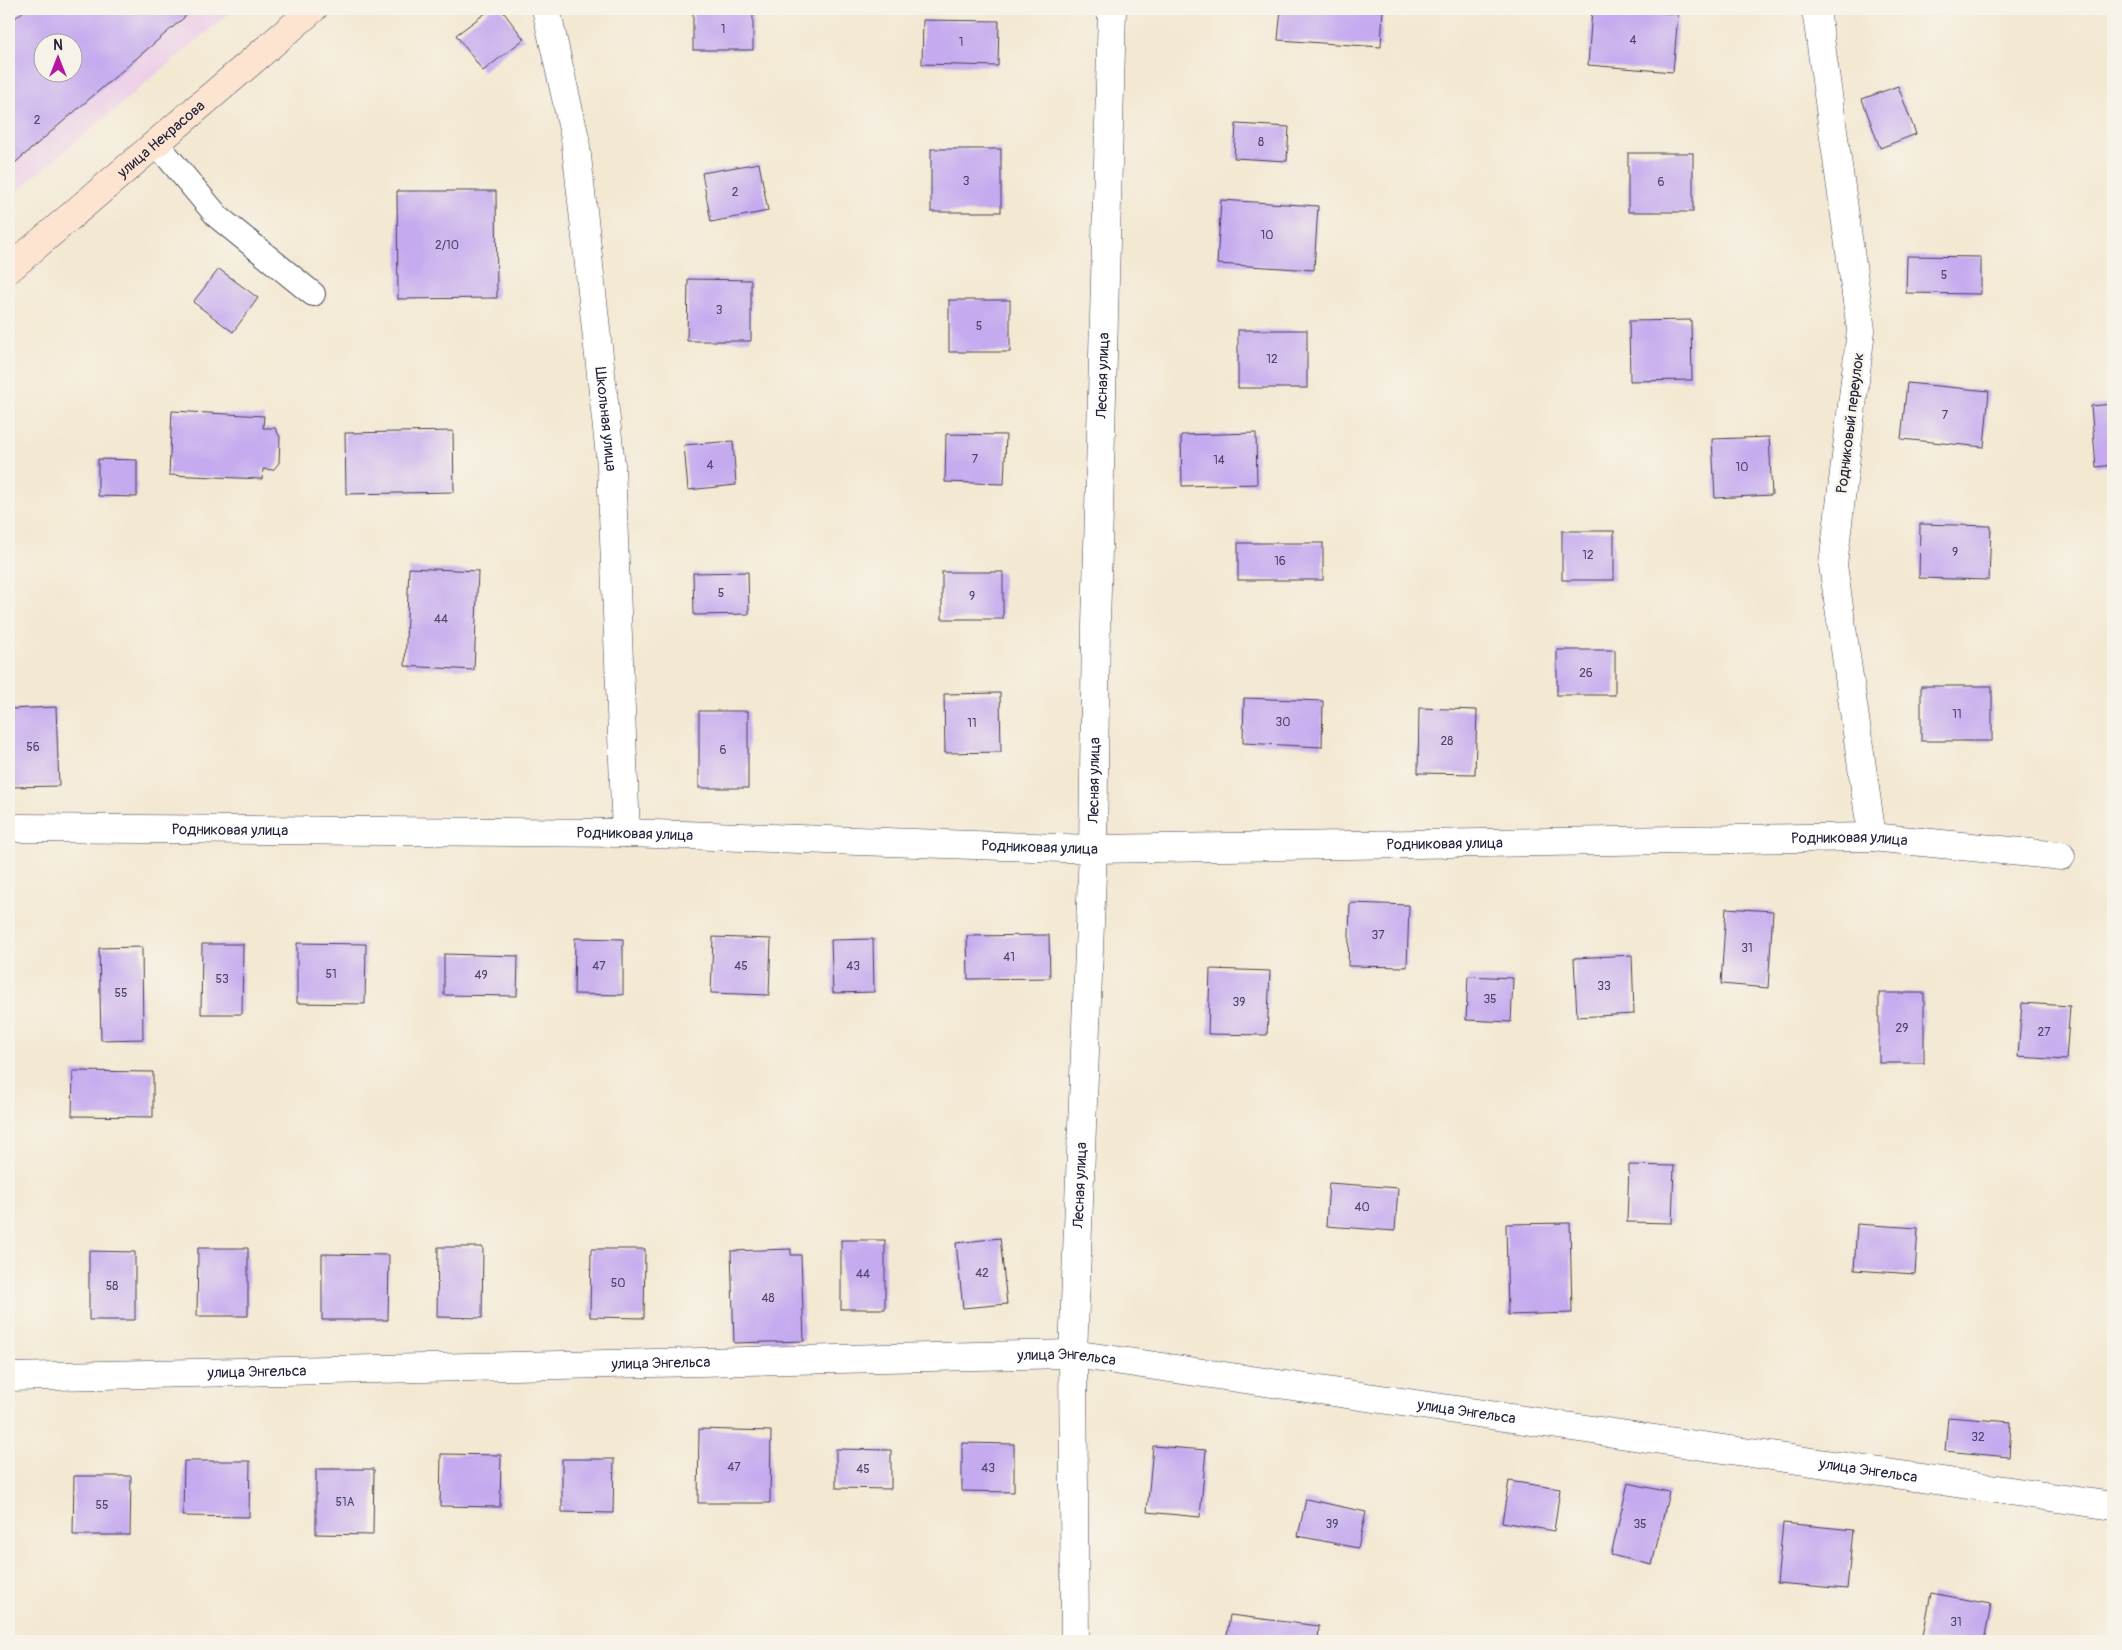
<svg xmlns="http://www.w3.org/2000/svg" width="2122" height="1650" viewBox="0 0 2122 1650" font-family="Pangolin,sans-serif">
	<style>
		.built { fill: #edd0e8; fill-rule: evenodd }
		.building { fill: #c5aaef; fill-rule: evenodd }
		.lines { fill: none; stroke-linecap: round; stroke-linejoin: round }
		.lane-casing { stroke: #414052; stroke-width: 26 }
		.street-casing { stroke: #414052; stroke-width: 29 }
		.secondary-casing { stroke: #414052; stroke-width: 29 }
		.lane { stroke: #fff; stroke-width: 24 }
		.street { stroke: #fff; stroke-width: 28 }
		.secondary { stroke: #fde4d1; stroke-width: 28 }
		.labels { text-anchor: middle; stroke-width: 4.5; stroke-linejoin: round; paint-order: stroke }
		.number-label { font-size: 12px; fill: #4b4468 }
		.street-label { font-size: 15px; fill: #22223b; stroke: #f7f3e8 }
	</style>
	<rect width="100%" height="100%" fill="#f7f3e8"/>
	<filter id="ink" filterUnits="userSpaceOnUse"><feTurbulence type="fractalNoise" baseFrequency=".02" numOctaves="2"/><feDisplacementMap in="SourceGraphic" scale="10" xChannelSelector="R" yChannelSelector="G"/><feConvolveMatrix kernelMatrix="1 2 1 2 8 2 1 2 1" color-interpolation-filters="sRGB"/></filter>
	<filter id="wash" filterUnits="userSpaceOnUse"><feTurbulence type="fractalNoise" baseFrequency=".0096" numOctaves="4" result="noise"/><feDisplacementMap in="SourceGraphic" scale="20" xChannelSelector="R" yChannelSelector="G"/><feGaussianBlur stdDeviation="1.12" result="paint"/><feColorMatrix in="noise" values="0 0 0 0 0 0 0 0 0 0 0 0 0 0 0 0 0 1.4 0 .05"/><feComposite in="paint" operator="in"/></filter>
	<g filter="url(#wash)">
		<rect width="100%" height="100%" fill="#f3e8d2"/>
		<!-- built -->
		<path class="built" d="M9 9H234L9 198ZM42 42H72V72H42Z"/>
		<g id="blocks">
			<!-- building -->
			<g class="building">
				<path d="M26 9H194L9 168V23ZM42 42H72V72H42Z"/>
				<polygon points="491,9 501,9 524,39 483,71 456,35"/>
				<rect x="693" y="9" width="60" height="41"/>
				<polygon points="1281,9 1383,9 1381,47 1278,40"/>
				<polygon points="1592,9 1619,9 1678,14 1673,72 1588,65"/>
				<polygon points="923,20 999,21 998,66 922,64"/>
				<polygon points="1898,86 1916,134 1880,148 1862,99"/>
				<polygon points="1236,124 1289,127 1287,161 1234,158"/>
				<rect x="931" y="149" width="70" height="63"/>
				<rect x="1628" y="153" width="65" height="59"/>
				<polygon points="759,163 768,211 711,222 702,173"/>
				<polygon points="397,191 496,191 497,298 398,299"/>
				<polygon points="1221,200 1318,206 1314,270 1217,264"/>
				<polygon points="1907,256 1981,257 1981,294 1906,293"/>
				<polygon points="219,269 258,298 233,332 193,302"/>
				<polygon points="688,279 751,280 751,341 687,341"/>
				<rect x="949" y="300" width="61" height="52"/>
				<polygon points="1691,320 1692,380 1630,381 1629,321"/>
				<rect x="1238" y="330" width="69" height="58"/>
				<polygon points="1907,383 1989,391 1984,447 1901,439"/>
				<polygon points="2113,404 2113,465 2096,467 2091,406"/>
				<polygon points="172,411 264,416 263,428 275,428 280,437 279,463 273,470 263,469 262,479 169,475"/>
				<polygon points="453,431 454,492 346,494 345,433"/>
				<polygon points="1256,433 1257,484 1182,486 1181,435"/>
				<polygon points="946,434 1006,435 1004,484 945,482"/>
				<polygon points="1769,437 1772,495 1715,498 1712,439"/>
				<polygon points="733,441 736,485 688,490 684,445"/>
				<polygon points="98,459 137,460 137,497 98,496"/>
				<polygon points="1920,524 1991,526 1989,580 1919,578"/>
				<rect x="1562" y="531" width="52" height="49"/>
				<rect x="1238" y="543" width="85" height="37"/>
				<polygon points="409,568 478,571 474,670 405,666"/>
				<polygon points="748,572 749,614 694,615 693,573"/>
				<rect x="942" y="572" width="61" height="47"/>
				<rect x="1557" y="650" width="58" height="45"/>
				<rect x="1921" y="686" width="71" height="55"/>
				<polygon points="1000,693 1001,752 945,753 944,694"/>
				<polygon points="1244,698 1323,701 1322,747 1243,743"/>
				<polygon points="56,707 59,786 9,787 9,709"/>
				<polygon points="1419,708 1477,710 1475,774 1418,773"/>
				<rect x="699" y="711" width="49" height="77"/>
				<polygon points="1350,903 1409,905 1407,967 1348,966"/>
				<polygon points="1726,908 1773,911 1768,988 1721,984"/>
				<polygon points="1049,935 1050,978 968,979 967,936"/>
				<polygon points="713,937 771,939 769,995 711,993"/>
				<polygon points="575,938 623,939 623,995 574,994"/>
				<polygon points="873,939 874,992 833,993 831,940"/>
				<polygon points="297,943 366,944 365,1004 297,1003"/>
				<polygon points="202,944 243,944 242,1014 201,1014"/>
				<polygon points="142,947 143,1039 101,1040 99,948"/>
				<polygon points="444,954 518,956 517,996 444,995"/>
				<polygon points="1632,955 1634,1014 1577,1017 1574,958"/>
				<polygon points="1210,969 1270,971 1267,1035 1208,1034"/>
				<polygon points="1468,976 1513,978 1511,1022 1466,1020"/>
				<rect x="1879" y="993" width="45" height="70"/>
				<polygon points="2022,1003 2070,1006 2066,1060 2018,1057"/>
				<polygon points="73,1071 153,1072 153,1117 72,1116"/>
				<polygon points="1629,1165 1674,1166 1672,1223 1627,1222"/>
				<polygon points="1329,1183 1398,1188 1395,1231 1326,1226"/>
				<polygon points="1570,1223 1572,1313 1508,1315 1506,1224"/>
				<polygon points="1857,1224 1918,1228 1915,1274 1854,1270"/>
				<polygon points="1000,1238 1007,1304 963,1308 956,1243"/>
				<rect x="841" y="1240" width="44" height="69"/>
				<polygon points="438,1247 483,1247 482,1318 437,1317"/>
				<polygon points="198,1248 248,1248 248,1316 197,1316"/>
				<polygon points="591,1249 645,1249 644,1318 590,1317"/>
				<polygon points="791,1249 791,1255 801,1255 804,1341 734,1343 731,1251"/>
				<polygon points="89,1251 135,1252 135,1320 89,1320"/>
				<polygon points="322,1254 389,1255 388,1320 322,1320"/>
				<polygon points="1948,1417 2011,1422 2009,1457 1945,1451"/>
				<polygon points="699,1429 771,1431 770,1503 698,1503"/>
				<polygon points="962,1443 1014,1444 1014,1492 962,1491"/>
				<polygon points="1153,1446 1206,1450 1200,1517 1147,1512"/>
				<polygon points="836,1449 891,1450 891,1489 836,1488"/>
				<polygon points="441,1454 501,1455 500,1507 440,1506"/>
				<polygon points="562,1459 614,1459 613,1513 562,1512"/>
				<polygon points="184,1461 250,1461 249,1517 183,1516"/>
				<polygon points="316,1469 374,1469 373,1535 316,1534"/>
				<polygon points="74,1476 131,1476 130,1535 73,1535"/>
				<polygon points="1509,1481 1560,1489 1554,1531 1502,1522"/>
				<polygon points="1628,1483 1669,1492 1652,1565 1611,1555"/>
				<polygon points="1306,1499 1366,1512 1358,1548 1298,1536"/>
				<polygon points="1783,1523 1853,1530 1847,1589 1777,1583"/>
				<polygon points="1931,1593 1991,1604 1984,1641 1922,1641"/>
				<polygon points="1230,1615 1319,1626 1318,1641 1226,1641"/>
			</g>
		</g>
	</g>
	<g filter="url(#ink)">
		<use href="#blocks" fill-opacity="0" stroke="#414052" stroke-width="1"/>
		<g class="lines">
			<!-- lane casing -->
			<g class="lane-casing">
				<polyline id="lane" points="157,144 218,217 313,294"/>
			</g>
			<!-- street casing -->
			<g class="street-casing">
				<g id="street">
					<path id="s1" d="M546 9 575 138 611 465 626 833"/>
					<polyline points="1816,9 1861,330 1833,565 1872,837"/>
					<path id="s2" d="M19 828 626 833 1093 849 1872 837 2061 856"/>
					<path id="s3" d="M9 1377 1073 1354 2113 1506"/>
					<path id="s4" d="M1075 1641 1073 1354 1093 849 1096 626 1112 9"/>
				</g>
			</g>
			<!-- secondary casing -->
			<g class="secondary-casing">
				<g id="secondary">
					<path id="s5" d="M9 269 313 9"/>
				</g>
			</g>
			<!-- lane -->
			<use href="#lane" class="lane"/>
			<!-- street -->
			<use href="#street" class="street"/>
			<!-- secondary -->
			<use href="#secondary" class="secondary"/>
		</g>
	</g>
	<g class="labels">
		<!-- number labels -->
		<g class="number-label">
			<text x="723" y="33">1</text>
			<text x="1633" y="44">4</text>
			<text x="961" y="46">1</text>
			<text x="37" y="124">2</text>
			<text x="1261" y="146">8</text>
			<text x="966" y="185">3</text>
			<text x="1661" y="186">6</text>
			<text x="735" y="196">2</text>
			<text x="1267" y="239">10</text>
			<text x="447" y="249">2/10</text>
			<text x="1944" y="279">5</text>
			<text x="719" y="314">3</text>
			<text x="979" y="330">5</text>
			<text x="1272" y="363">12</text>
			<text x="1945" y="419">7</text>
			<text x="975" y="463">7</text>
			<text x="1219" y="464">14</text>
			<text x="710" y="469">4</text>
			<text x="1742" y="471">10</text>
			<text x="1955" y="556">9</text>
			<text x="1588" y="559">12</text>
			<text x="1280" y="565">16</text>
			<text x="721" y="597">5</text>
			<text x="972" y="600">9</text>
			<text x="441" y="623">44</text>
			<text x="1586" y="677">26</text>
			<text x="1957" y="718">11</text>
			<text x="1283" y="726">30</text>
			<text x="972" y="727">11</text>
			<text x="1447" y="745">28</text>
			<text x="33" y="751">56</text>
			<text x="723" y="754">6</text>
			<text x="1378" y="939">37</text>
			<text x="1747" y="952">31</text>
			<text x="1009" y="961">41</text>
			<text x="599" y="970">47</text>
			<text x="741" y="970">45</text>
			<text x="853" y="970">43</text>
			<text x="331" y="978">51</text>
			<text x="481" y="979">49</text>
			<text x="222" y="983">53</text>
			<text x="1604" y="990">33</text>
			<text x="121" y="997">55</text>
			<text x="1490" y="1003">35</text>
			<text x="1239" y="1006">39</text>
			<text x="1902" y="1032">29</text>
			<text x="2044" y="1036">27</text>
			<text x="1362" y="1211">40</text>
			<text x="982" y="1277">42</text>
			<text x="863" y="1278">44</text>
			<text x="618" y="1287">50</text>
			<text x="112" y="1290">58</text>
			<text x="768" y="1302">48</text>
			<text x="1978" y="1441">32</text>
			<text x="734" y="1471">47</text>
			<text x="988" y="1472">43</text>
			<text x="863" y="1473">45</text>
			<text x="345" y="1506">51А</text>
			<text x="102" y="1509">55</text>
			<text x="1332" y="1528">39</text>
			<text x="1640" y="1528">35</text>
			<text x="1956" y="1626">31</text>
		</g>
		<!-- street labels -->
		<g class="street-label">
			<text dy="5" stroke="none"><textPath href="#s5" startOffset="200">улица Некрасова</textPath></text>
			<text dy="5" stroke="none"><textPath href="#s4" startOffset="1266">Лесная улица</textPath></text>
			<text dy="5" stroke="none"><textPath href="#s1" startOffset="415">Школьная улица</textPath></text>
			<text transform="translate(1850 423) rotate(-83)" y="5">Родниковый переулок</text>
			<text dy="5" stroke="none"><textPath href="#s4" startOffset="861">Лесная улица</textPath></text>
			<text dy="5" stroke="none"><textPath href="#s2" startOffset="211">Родниковая улица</textPath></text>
			<text dy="5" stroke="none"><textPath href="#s2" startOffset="616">Родниковая улица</textPath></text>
			<text dy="5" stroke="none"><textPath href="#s2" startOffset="1831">Родниковая улица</textPath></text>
			<text dy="5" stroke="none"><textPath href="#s2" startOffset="1426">Родниковая улица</textPath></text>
			<text dy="5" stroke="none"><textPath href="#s2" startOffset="1021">Родниковая улица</textPath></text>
			<text dy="5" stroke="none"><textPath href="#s4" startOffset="456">Лесная улица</textPath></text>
			<text dy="5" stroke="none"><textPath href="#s3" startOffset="1058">улица Энгельса</textPath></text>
			<text dy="5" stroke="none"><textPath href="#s3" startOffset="652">улица Энгельса</textPath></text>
			<text dy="5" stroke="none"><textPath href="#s3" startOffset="248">улица Энгельса</textPath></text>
			<text dy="5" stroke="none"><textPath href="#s3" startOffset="1462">улица Энгельса</textPath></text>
			<text dy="5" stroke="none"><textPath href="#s3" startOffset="1868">улица Энгельса</textPath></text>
		</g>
	</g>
	<!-- margin -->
	<rect width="2122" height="1650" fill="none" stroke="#f7f3e8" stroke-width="30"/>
	<!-- north arrow -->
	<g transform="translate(58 58)"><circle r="24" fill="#f7f3e8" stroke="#a29fa3"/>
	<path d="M0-4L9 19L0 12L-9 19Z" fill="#b5179e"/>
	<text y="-8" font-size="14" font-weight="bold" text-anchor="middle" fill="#22223b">N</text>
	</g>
</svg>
